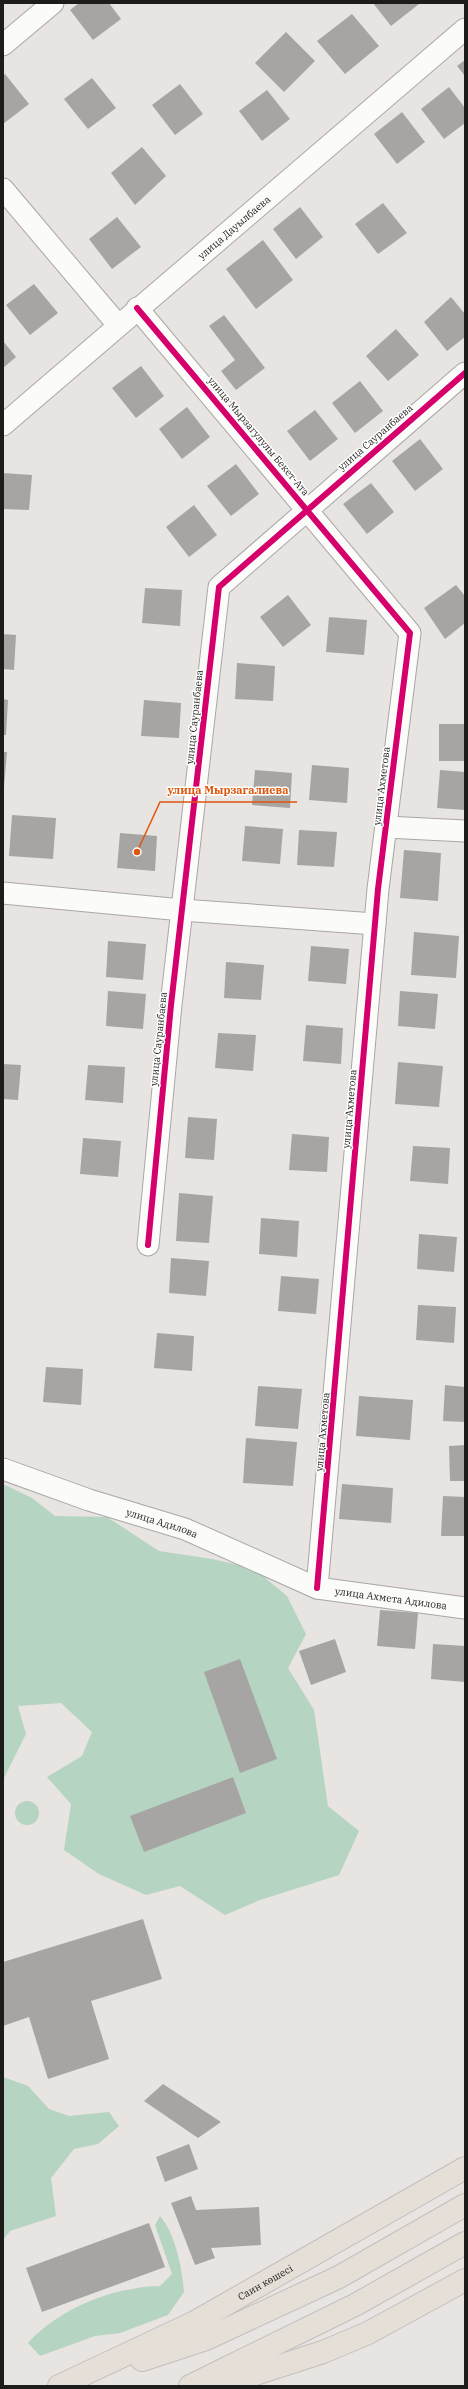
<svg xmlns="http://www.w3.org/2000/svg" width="468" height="2389" viewBox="0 0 468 2389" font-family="'IBM Plex Serif',serif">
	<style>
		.green { fill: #b6d4c2 }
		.building { fill: #a7a5a3 }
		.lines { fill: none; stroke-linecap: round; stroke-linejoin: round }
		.minor-casing { stroke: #a9a7a5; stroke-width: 23 }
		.major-casing { stroke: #c0bfbe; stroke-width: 24 }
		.minor { stroke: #fbfbfa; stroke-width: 21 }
		.major { stroke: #e6dfd8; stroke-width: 22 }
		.cycleway-casing { stroke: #fff; stroke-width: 8 }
		.cycleway { stroke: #d6006c; stroke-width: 6 }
		.labels { text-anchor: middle; stroke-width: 3; stroke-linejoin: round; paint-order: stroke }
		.street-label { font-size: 10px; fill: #1d1c1a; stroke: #fff }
		.leader { fill: none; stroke: #de560d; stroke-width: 1.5 }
		.callout-dot { fill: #de560d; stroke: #fff; stroke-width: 1.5 }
		.callout-label { font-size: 11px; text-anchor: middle; font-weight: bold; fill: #de560d; stroke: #fff; stroke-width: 3; stroke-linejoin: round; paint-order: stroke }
	</style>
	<rect width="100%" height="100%" fill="#e7e4e1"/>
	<!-- green -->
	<g class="green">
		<polygon points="3,1484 32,1498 55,1516 107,1517 159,1551 212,1559 253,1568 287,1596 306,1634 288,1668 314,1710 328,1806 359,1831 339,1875 260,1900 225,1915 180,1886 146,1895 99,1874 64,1850 71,1804 47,1777 82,1756 92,1732 61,1703 18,1706 26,1734 3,1780"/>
		<circle cx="27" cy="1813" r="12"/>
		<polygon points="3,2077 28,2086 49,2109 69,2116 109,2112 119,2126 98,2144 74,2149 51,2178 56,2216 10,2231 3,2240"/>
		<path d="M160 2216C176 2235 182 2268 184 2292L168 2315 120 2333 95 2336 40 2356 28 2343C60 2308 113 2287 160 2286L172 2274 155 2225Z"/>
	</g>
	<!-- building -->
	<g class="building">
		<polygon points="79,3 109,3 121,19 93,40 70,10"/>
		<polygon points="373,3 418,3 419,4 391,26"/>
		<polygon points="352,14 379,46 345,74 317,41"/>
		<polygon points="286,32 315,61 284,92 255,63"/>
		<polygon points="465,60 465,76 457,66"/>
		<polygon points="5,74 29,104 3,124 3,76"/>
		<polygon points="92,78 116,108 88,129 64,99"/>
		<polygon points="180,84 203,114 175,135 152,105"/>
		<polygon points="449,87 465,108 465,123 444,139 421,109"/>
		<polygon points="267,90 290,119 262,141 239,111"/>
		<polygon points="402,112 425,142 397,164 374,134"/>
		<polygon points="142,147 166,176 135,205 111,173"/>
		<polygon points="383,203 407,233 378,254 355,224"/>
		<polygon points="300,207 323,237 296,259 273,229"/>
		<polygon points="117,217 141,247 112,269 89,239"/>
		<polygon points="263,240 293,280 256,309 226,269"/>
		<polygon points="34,284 58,313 30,335 6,305"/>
		<polygon points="451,297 465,314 465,337 447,351 424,322"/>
		<polygon points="224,315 265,368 236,390 221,371 235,360 209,326"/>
		<polygon points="396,329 419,355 388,381 366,356"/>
		<polygon points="3,341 16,357 3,368"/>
		<polygon points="141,366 164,396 136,418 112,388"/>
		<polygon points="360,381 383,411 355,433 332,403"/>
		<polygon points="187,407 210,437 182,459 159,429"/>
		<polygon points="315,410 338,439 310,461 287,431"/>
		<polygon points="420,439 443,469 415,491 392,461"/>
		<polygon points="236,464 259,494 231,516 207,486"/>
		<polygon points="3,473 32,475 29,510 3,509"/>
		<polygon points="371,483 394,512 367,534 343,504"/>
		<polygon points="194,505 217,535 189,557 166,527"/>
		<polygon points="456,585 465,596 465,623 445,639 424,608"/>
		<polygon points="145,588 182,590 180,626 142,623"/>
		<polygon points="288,595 311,625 283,647 260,617"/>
		<polygon points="329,617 367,620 364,655 326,652"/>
		<polygon points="3,634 16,635 14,670 3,669"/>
		<polygon points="237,663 275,666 273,701 235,699"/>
		<polygon points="3,699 8,700 6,735 3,735"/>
		<polygon points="144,700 181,703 179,738 141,736"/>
		<rect x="439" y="724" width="26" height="37"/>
		<polygon points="3,752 7,752 4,787 3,787"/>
		<polygon points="312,765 349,768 347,803 309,800"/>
		<polygon points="255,770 292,773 290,808 252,805"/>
		<polygon points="440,770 465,772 465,810 437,808"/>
		<polygon points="12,815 56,818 53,859 9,856"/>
		<polygon points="245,826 283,829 280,864 242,861"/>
		<polygon points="299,830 337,832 334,867 297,865"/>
		<polygon points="120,833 157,836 155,871 117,868"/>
		<polygon points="404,850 441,853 438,901 400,898"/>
		<polygon points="414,932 459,936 456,978 411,975"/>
		<polygon points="108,941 146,944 143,980 106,977"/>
		<polygon points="311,946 349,949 346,984 308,981"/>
		<polygon points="226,962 264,965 261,1000 224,998"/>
		<polygon points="108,991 146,994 143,1029 106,1026"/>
		<polygon points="400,991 438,994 435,1029 398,1026"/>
		<polygon points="306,1025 343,1028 341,1064 303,1061"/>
		<polygon points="218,1033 256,1035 253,1071 215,1068"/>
		<polygon points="398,1062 443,1066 439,1107 395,1104"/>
		<polygon points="3,1064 21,1065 18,1100 3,1099"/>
		<polygon points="88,1065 125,1067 123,1103 85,1100"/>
		<polygon points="188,1117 217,1119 214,1160 185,1158"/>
		<polygon points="292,1134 329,1137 327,1172 289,1170"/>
		<polygon points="83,1138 121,1141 118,1177 80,1174"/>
		<polygon points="413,1146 450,1148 448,1184 410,1181"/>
		<polygon points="179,1193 213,1196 209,1243 176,1241"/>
		<polygon points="261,1218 299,1221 297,1257 259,1254"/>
		<polygon points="419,1234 457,1237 454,1272 417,1269"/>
		<polygon points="171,1258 209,1261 206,1296 169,1293"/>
		<polygon points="281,1276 319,1279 316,1314 278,1311"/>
		<polygon points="418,1305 456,1307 454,1343 416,1340"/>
		<polygon points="157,1333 194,1336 192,1371 154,1368"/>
		<polygon points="46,1367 83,1369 81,1405 43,1402"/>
		<polygon points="445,1385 465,1387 465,1422 443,1421"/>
		<polygon points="258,1386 302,1389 298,1429 255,1426"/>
		<polygon points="359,1396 413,1400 410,1440 356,1436"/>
		<polygon points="246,1438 297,1442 293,1486 243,1483"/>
		<polygon points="465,1445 465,1481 450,1481 449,1446"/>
		<polygon points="342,1484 393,1488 391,1523 339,1519"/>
		<polygon points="443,1496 465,1497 465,1536 441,1536"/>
		<polygon points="380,1610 418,1613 415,1649 377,1646"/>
		<polygon points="335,1639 346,1672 311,1685 299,1651"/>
		<polygon points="433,1644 465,1646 465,1682 431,1679"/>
		<polygon points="240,1659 277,1759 240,1773 204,1672"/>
		<polygon points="233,1777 246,1813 144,1852 130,1816"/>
		<polygon points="143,1919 162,1979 91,2001 109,2059 48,2079 29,2017 3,2026 3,1962"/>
		<polygon points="163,2084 221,2122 198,2138 144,2101"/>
		<polygon points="189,2144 198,2169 165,2182 156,2157"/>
		<polygon points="191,2196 196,2210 259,2207 261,2245 211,2248 215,2258 195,2265 171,2203"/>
		<polygon points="149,2223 165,2267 42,2312 26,2268"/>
	</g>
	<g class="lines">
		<!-- minor casing -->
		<g class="minor-casing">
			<g id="minor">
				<polyline points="3,45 53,3"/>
				<polyline points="3,189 118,325"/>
				<polyline points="137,308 410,633 378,889 317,1588"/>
				<path id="s1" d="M3 425 465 29"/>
				<polyline points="386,827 465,831"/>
				<polyline points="3,893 182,910 375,924"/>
				<polyline points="148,1245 171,1005 219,587 465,373"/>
				<path id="s2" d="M3 1469 89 1500 185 1529 317 1588 465 1608"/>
			</g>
		</g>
		<!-- major casing -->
		<g class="major-casing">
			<g id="major">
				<polyline points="142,2360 206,2339 339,2277 465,2205"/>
				<path id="s3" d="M59 2386 195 2322 465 2168"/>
				<polyline points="190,2386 355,2305 465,2243"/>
				<polyline points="218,2386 323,2352 368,2333 465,2280"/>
			</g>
		</g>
		<!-- minor -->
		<use href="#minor" class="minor"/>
		<!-- major -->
		<use href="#major" class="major"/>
		<!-- cycleway casing -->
		<g class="cycleway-casing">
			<g id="cycleway">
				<polyline points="137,308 410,633 378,889 317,1588"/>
				<polyline points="148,1245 171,1005 219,587 465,373"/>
			</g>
		</g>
		<!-- cycleway -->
		<use href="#cycleway" class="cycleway"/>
	</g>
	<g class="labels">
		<!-- street labels -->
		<g class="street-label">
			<text dy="4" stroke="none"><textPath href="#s1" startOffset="304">улица Дауылбаева</textPath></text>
			<text transform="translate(259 436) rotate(50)" y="4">улица Мырзагулулы Бекет-Ата</text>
			<text transform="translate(375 437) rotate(-41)" y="4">улица Сауранбаева</text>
			<text transform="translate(194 717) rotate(-84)" y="4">улица Сауранбаева</text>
			<text transform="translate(381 786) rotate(-83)" y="4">улица Ахметова</text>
			<text transform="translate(158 1039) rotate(-84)" y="4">улица Сауранбаева</text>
			<text transform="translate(349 1109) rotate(-85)" y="4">улица Ахметова</text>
			<text transform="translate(322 1432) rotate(-85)" y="4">улица Ахметова</text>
			<text dy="4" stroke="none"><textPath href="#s2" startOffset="168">улица Адилова</textPath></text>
			<text dy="4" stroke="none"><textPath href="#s2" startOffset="411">улица Ахмета Адилова</textPath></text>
			<text dy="4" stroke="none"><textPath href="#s3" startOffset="231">Саин көшесі</textPath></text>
		</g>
	</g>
	<!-- callouts -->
	<path class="leader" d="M137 852L160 802H297"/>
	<circle class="callout-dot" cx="137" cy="852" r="4"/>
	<g class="callout-label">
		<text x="228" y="794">улица Мырзагалиева</text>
	</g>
	<!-- border -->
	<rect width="468" height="2389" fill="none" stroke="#1d1c1a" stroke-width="8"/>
</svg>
